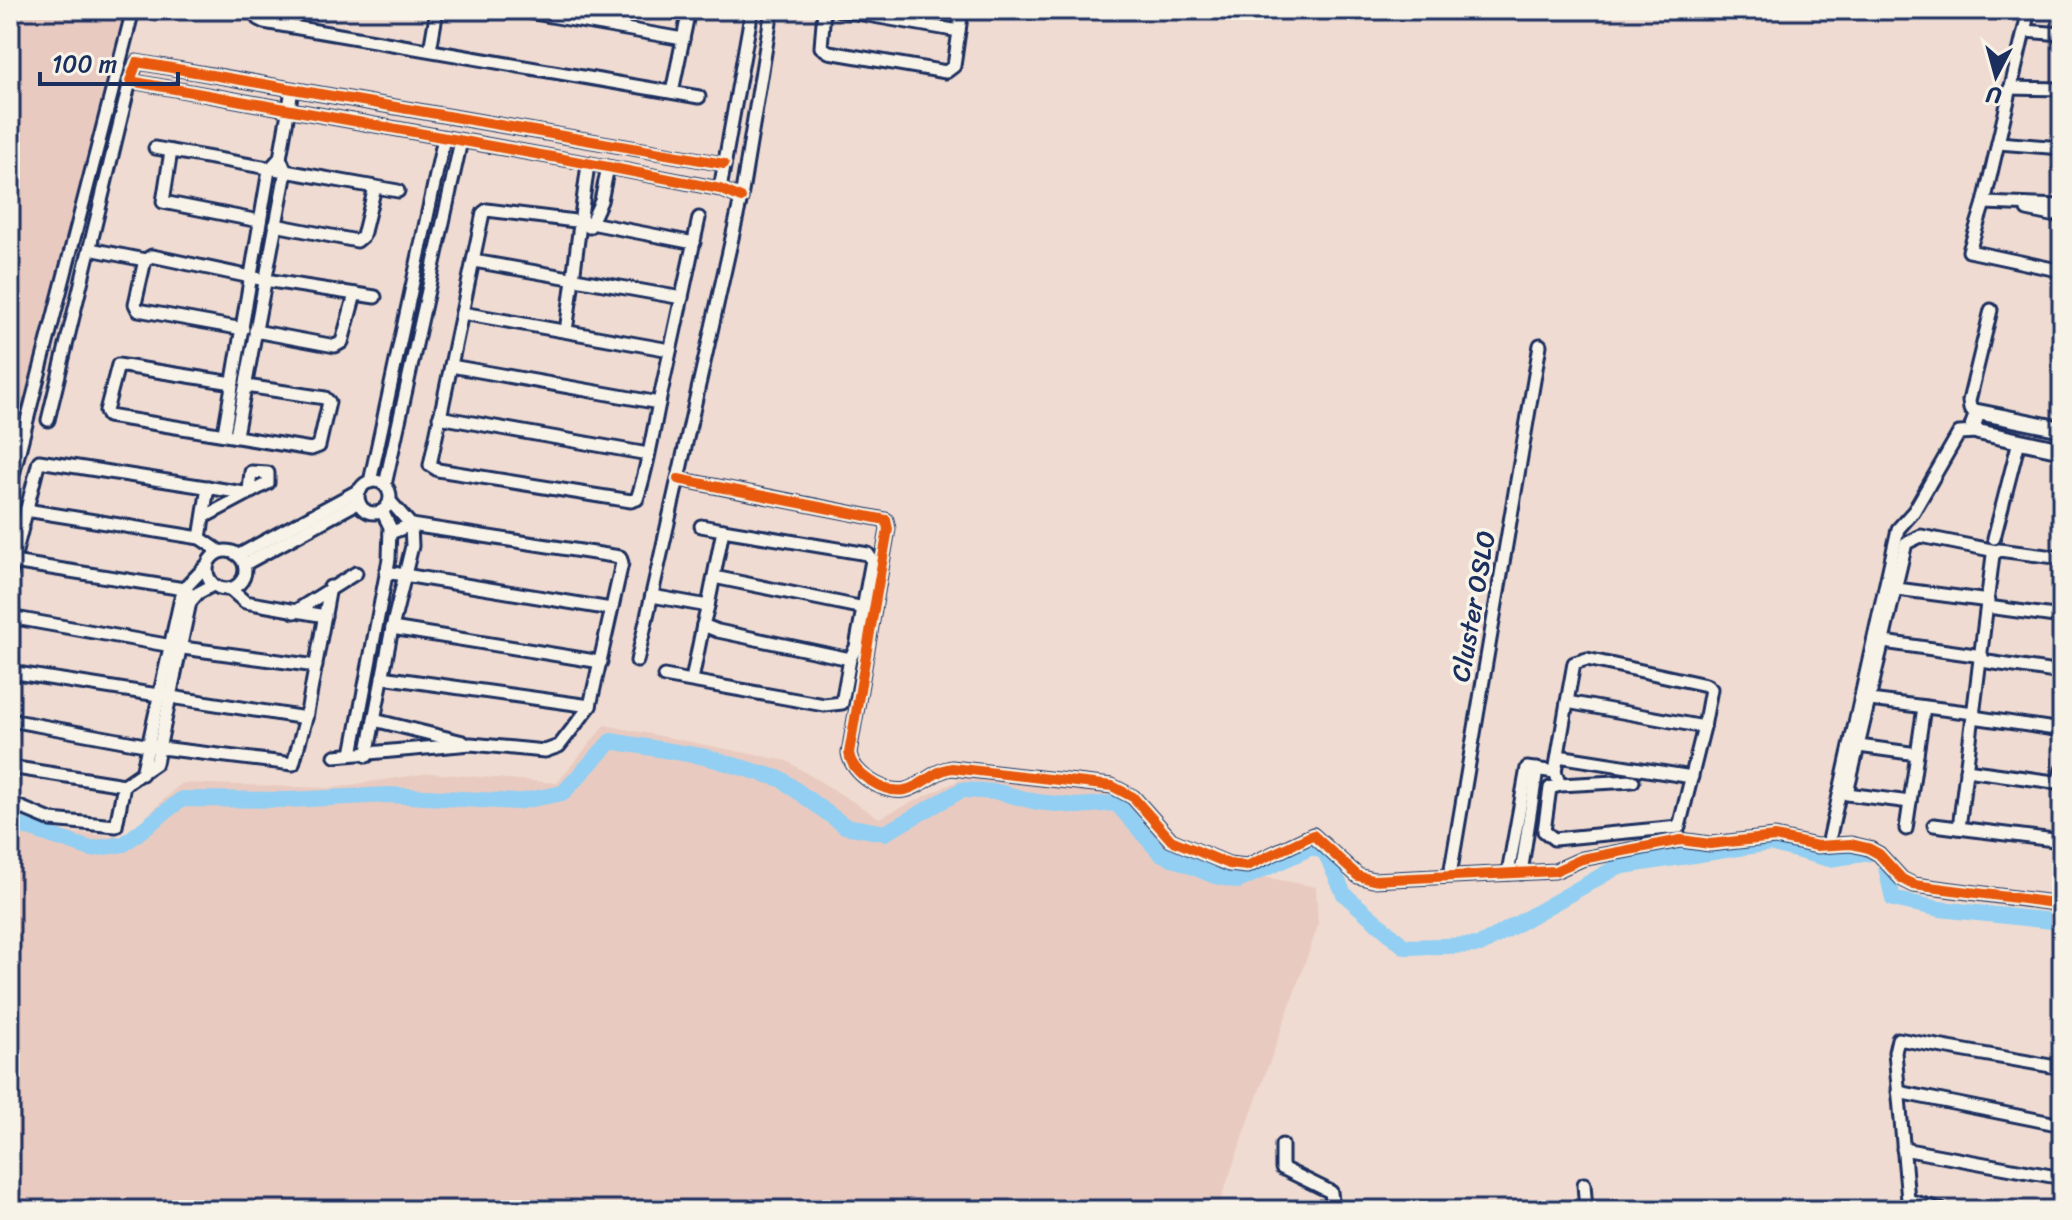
<svg xmlns="http://www.w3.org/2000/svg" width="2072" height="1220" viewBox="0 0 2072 1220" font-family="Sriracha,sans-serif">
	<style>
		.built { fill: #e9cac0 }
		.lines { fill: none; stroke-linecap: round; stroke-linejoin: round }
		.river { stroke: #92cff3; stroke-width: 16 }
		.minor-casing { stroke: #1b2f5e; stroke-width: 17 }
		.tertiary-casing { stroke: #1b2f5e; stroke-width: 20 }
		.minor { stroke: #f7f3e8; stroke-width: 11 }
		.tertiary { stroke: #f7f3e8; stroke-width: 14 }
		.cycleway-casing { stroke: #f7f3e8; stroke-width: 15 }
		.cycleway { stroke: #e8590c; stroke-width: 10 }
		.labels { text-anchor: middle; stroke-width: 7; stroke-linejoin: round; paint-order: stroke }
		.street-label { font-size: 26px; fill: #1b2f5e; stroke: #f7f3e8 }
	</style>
	<rect width="100%" height="100%" fill="#efdbd1"/>
	<filter id="ink" filterUnits="userSpaceOnUse"><feTurbulence type="fractalNoise" baseFrequency=".0125" numOctaves="2"/><feDisplacementMap in="SourceGraphic" scale="16" xChannelSelector="R" yChannelSelector="G"/><feConvolveMatrix kernelMatrix="1 2 1 2 8 2 1 2 1" color-interpolation-filters="sRGB"/></filter>
	<g filter="url(#ink)">
		<!-- built -->
		<g class="built">
			<polygon points="10,10 141,10 10,521"/>
			<polygon points="605,725 787,761 879,818 978,771 1120,786 1209,866 1316,887 1318,926 1217,1210 10,1210 10,807 32,814 56,831 125,837 181,783 330,788 430,773 557,783"/>
		</g>
		<g class="lines">
			<!-- river -->
			<g class="river">
				<polyline points="10,822 91,849 124,844 182,799 288,800 389,795 517,802 563,793 611,741 706,757 781,779 845,826 885,833 962,790 998,792 1037,802 1077,806 1116,803 1160,853 1215,876 1238,881 1312,847 1325,852 1344,894 1405,947 1480,945 1617,867 1770,843 1829,859 1870,853"/>
				<polyline points="1886,867 1893,899 1940,909 2062,922"/>
			</g>
			<!-- minor casing -->
			<g class="minor-casing">
				<g id="minor">
					<polyline points="258,10 258,19 264,22 699,97"/>
					<polyline points="516,10 683,39"/>
					<polyline points="824,10 821,47 829,52 946,72 954,66 962,10"/>
					<polyline points="839,10 959,31"/>
					<polyline points="2029,10 1984,203 1969,251 2062,271"/>
					<polyline points="2025,31 2062,34"/>
					<polyline points="430,50 437,10"/>
					<polyline points="2010,88 2062,89"/>
					<polyline points="672,92 689,10"/>
					<polyline points="1998,143 2062,148"/>
					<polyline points="155,148 398,191"/>
					<polyline points="171,151 163,202 259,221"/>
					<polyline points="724,164 137,62 130,81 608,167 720,189 741,198"/>
					<polyline points="720,189 752,10"/>
					<polyline points="1984,203 2062,206"/>
					<polyline points="2027,210 2051,215 2057,206"/>
					<polyline points="275,225 357,241 363,236 375,187"/>
					<polyline points="589,227 601,201 608,167"/>
					<path d="M694 243 591 223 487 210 483 213 430 465 438 470 631 501 637 499C648 467 653 431 660 398 673 338 686 278 699 218"/>
					<polyline points="90,249 145,260 152,256 265,280 375,297"/>
					<polyline points="145,260 135,304 138,310 243,329"/>
					<polyline points="474,261 682,298"/>
					<polyline points="462,313 670,350"/>
					<polyline points="255,331 335,346 342,342 355,294"/>
					<path d="M566 331C574 275 580 220 588 165"/>
					<polyline points="451,366 659,403"/>
					<polyline points="233,383 118,365 106,411 108,416 311,449 319,446 329,402 325,398 246,386"/>
					<polyline points="1978,412 1970,409 1969,401 1991,310"/>
					<polyline points="439,417 648,454"/>
					<polyline points="48,420 130,81"/>
					<polyline points="224,433 269,170 280,158 292,90"/>
					<polyline points="236,435 286,172 280,158"/>
					<path d="M678 479 886 520 888 529 849 753C852 774 884 794 905 790 923 786 934 770 952 768L1112 786 1133 797 1171 840 1229 864 1247 866 1313 835 1358 876 1373 880 1555 871 1582 859 1681 840 1710 844 1775 837 1817 846 1851 844 1868 848 1879 854 1902 879 1914 885 2062 904"/>
					<circle cx="374" cy="497" r="16"/>
					<polyline points="370,482 444,138"/>
					<polyline points="385,485 461,141"/>
					<polyline points="10,486 133,10"/>
					<polyline points="208,487 200,538 219,551"/>
					<polyline points="26,510 200,538"/>
					<polyline points="204,517 268,483 268,473 251,472 249,490"/>
					<polyline points="1994,538 2019,441"/>
					<circle cx="226" cy="570" r="19"/>
					<polyline points="239,555 361,489"/>
					<polyline points="13,562 184,589 190,594"/>
					<polyline points="245,564 359,502"/>
					<polyline points="386,572 611,609"/>
					<polyline points="10,575 39,461 244,493"/>
					<polyline points="714,577 864,608"/>
					<polyline points="230,589 245,602 325,616"/>
					<polyline points="1897,589 1989,601"/>
					<polyline points="652,596 708,606 723,530 701,526"/>
					<polyline points="708,606 703,625 718,631 850,659"/>
					<polyline points="1988,607 2062,617"/>
					<polyline points="294,612 356,573"/>
					<polyline points="10,617 183,648 316,666"/>
					<polyline points="392,628 601,662"/>
					<polyline points="1884,642 1982,656"/>
					<polyline points="637,661 741,198 772,10"/>
					<polyline points="1981,661 2062,673"/>
					<polyline points="10,672 306,718"/>
					<polyline points="664,676 824,705 842,703 850,659 856,647 872,560 868,554 723,530"/>
					<polyline points="382,677 590,706"/>
					<polyline points="692,680 703,625"/>
					<polyline points="1870,700 1974,713"/>
					<polyline points="1567,702 1574,663 1587,659 1706,685 1711,689 1704,727"/>
					<polyline points="1973,717 2062,730"/>
					<polyline points="10,720 161,748 293,764 306,718 330,587"/>
					<polyline points="374,720 463,742"/>
					<polyline points="1859,746 1917,754"/>
					<polyline points="352,754 389,559 390,527 382,511"/>
					<polyline points="335,756 471,744 545,751 559,746 590,706 622,563 620,557 411,525 390,533"/>
					<polyline points="367,756 392,628 412,546 411,525 390,501"/>
					<polyline points="1558,756 1692,777"/>
					<polyline points="10,767 124,785"/>
					<polyline points="1966,770 2062,783"/>
					<polyline points="1555,772 1567,702 1704,727 1679,827 1554,839 1544,831 1550,788 1560,785"/>
					<polyline points="142,774 180,602 184,589 206,566"/>
					<polyline points="2058,782 2062,770"/>
					<polyline points="1847,793 1906,543 1921,536 1996,551"/>
					<polyline points="1847,794 1910,802"/>
					<polyline points="10,803 51,820 116,826 124,785 156,763 190,602 198,593 213,585"/>
					<polyline points="1934,825 2062,841"/>
					<polyline points="1959,828 1993,555 1999,550 2062,558"/>
					<polyline points="1906,829 1924,707"/>
					<polyline points="1828,845 1898,529 1914,511 1959,433 1978,432"/>
					<polyline points="1508,873 1527,768 1555,772 1560,785 1633,781"/>
					<polyline points="1521,873 1537,769"/>
					<polyline points="1450,875 1540,345"/>
					<polyline points="1898,1092 2062,1125"/>
					<polyline points="1282,1145 1282,1168 1331,1192 1333,1210"/>
					<polyline points="1903,1149 2062,1178"/>
					<polyline points="1584,1184 1586,1210"/>
					<polyline points="1942,1210 1908,1200 1895,1052 1898,1039 2062,1068"/>
				</g>
			</g>
			<!-- tertiary casing -->
			<g class="tertiary-casing">
				<polyline id="tertiary" points="2062,429 1978,412 1973,425 1978,432 2062,450"/>
			</g>
			<!-- minor -->
			<use href="#minor" class="minor"/>
			<!-- tertiary -->
			<use href="#tertiary" class="tertiary"/>
			<!-- cycleway casing -->
			<g class="cycleway-casing">
				<g id="cycleway">
					<polyline points="724,164 137,62 130,81 608,167 720,189 741,198"/>
					<path d="M678 479 886 520 888 529 849 753C852 774 884 794 905 790 923 786 934 770 952 768L1112 786 1133 797 1171 840 1229 864 1247 866 1313 835 1358 876 1373 880 1555 871 1582 859 1681 840 1710 844 1775 837 1817 846 1851 844 1868 848 1879 854 1902 879 1914 885 2062 904"/>
				</g>
			</g>
			<!-- cycleway -->
			<use href="#cycleway" class="cycleway"/>
		</g>
	</g>
	<g class="labels">
		<!-- street labels -->
		<g class="street-label">
			<text transform="translate(1473 606) rotate(-80)" y="9">Cluster OSLO</text>
		</g>
	</g>
	<!-- margin -->
	<rect width="2072" height="1220" fill="none" stroke="#f7f3e8" stroke-width="40"/>
	<rect x="20" y="20" width="2032" height="1180" fill="none" stroke="#1b2f5e" stroke-width="3" filter="url(#ink)"/>
	<!-- north arrow -->
	<g transform="translate(1996 76) rotate(186)" stroke="#f7f3e8" stroke-width="6" paint-order="stroke">
	<path d="M0-6L14 30L0 20L-14 30Z" fill="#1b2f5e"/>
	<text y="-12" font-size="22" font-weight="bold" text-anchor="middle" fill="#1b2f5e">U</text>
	</g>
	<!-- scale -->
	<path d="M40 72v12h138v-12" fill="none" stroke="#1b2f5e" stroke-width="4"/>
	<text x="52" y="72" font-size="24" fill="#1b2f5e" stroke="#f7f3e8" stroke-width="6" paint-order="stroke">100 m</text>
</svg>
